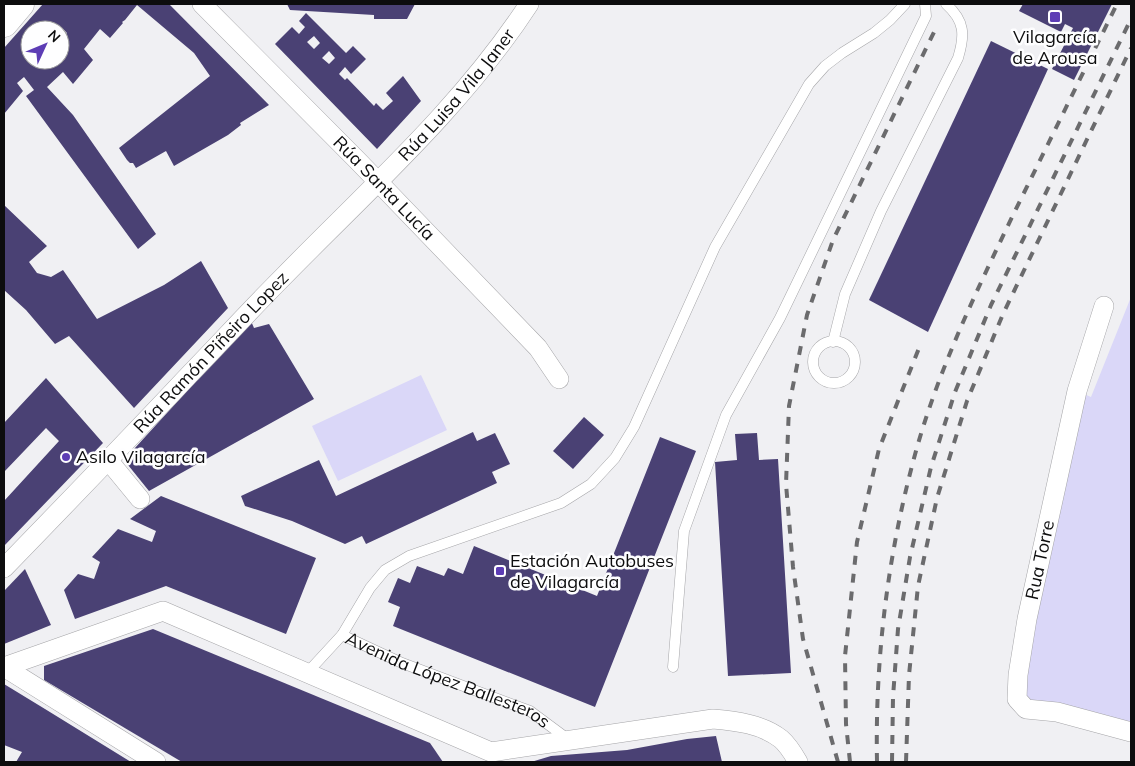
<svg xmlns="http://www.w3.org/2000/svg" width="1135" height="766" viewBox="0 0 1135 766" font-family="Mulish,sans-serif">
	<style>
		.green { fill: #dad7f8 }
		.building { fill: #4a4174; fill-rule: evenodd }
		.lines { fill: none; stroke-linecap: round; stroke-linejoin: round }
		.service-casing { stroke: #a5a5a8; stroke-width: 11 }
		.minor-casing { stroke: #a5a5a8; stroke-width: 20 }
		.primary-casing { stroke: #a5a5a8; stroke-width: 29 }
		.service { stroke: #fff; stroke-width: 10 }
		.minor { stroke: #fff; stroke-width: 19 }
		.primary { stroke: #fff; stroke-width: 28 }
		.rail { stroke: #6b6b6d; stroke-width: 4; stroke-dasharray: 9 9; stroke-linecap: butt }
		.poi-dot { fill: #5d3db5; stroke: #fefeff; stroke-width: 2 }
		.labels { text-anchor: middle; stroke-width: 5; stroke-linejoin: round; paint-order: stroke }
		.poi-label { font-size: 18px; fill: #0d0d0e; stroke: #fefeff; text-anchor: start }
		.street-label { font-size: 18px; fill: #0d0d0e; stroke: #fefeff }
	</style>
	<rect width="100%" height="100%" fill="#f0f0f3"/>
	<!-- green -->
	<g class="green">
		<polygon points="1131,297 1131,732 1026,709 1018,675 1077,391 1091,397"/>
		<polygon points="421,375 447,430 338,481 312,426"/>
	</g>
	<!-- building -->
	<g class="building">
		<path d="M43 4H169L269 105 240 123 241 125 228 135 174 166 166 151 136 168 133 163H130L127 160 119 148 210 76 194 53 137 5 125 20 122 22 123 23 110 38 100 29 84 49 93 60 73 84 63 72 47 87 73 115 156 234 138 249 26 96 34 90 24 77 17 83 23 91 4 114V48ZM61 27 67 33 63 37 60 35V60L39 61 30 60V30H58Z"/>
		<polygon points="287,4 415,4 407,19 374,19 374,15 290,10"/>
		<polygon points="1023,4 1112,4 1074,80 1052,69 1073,28 1065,24 1061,32 1019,11"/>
		<path d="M306 13 346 53 353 46 366 59 351 74 345 67 339 74 345 80 347 78 374 106 376 103 383 110 393 101 386 93 403 76 421 101 377 149 275 44 292 27 299 34 305 27 299 21ZM314 36 320 43 314 49 307 42ZM329 51 335 58 329 64 322 58Z"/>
		<polygon points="991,41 1048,69 928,332 869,300"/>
		<polygon points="4,205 47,246 29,262 37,273 51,277 63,270 97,319 164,285 201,261 228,308 134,408 69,336 55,344 26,310 4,290"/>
		<polygon points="251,321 254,328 269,324 314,399 149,491 124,460"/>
		<polygon points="46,378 103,443 4,546 4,501 59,441 46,428 4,472 4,423"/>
		<polygon points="584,417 604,435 573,469 553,451"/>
		<polygon points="473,432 477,441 495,433 510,464 492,472 497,483 366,544 362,536 345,544 292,521 245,506 241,496 319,460 336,496"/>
		<polygon points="757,433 759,460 778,459 791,673 728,676 715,462 737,460 735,434"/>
		<polygon points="660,437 696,451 595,707 393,626 400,607 388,602 398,578 410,583 417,566 444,576 448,568 463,574 474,546 597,596"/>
		<polygon points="161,496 316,558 286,634 166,586 75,619 64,590 78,574 94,579 100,562 92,557 118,529 152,542 156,531 130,519"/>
		<polygon points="25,569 51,625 4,644 4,591"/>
		<polygon points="153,629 430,743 443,762 182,762 44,680 44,666"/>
		<polygon points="4,684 45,709 131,762 16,762 22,752 4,745"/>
		<polygon points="716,736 722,762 531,762 551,756 627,750 687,739"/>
	</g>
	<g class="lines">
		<!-- service casing -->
		<g class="service-casing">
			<g id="service">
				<circle cx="834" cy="362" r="21"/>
				<path d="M833 342 845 294 881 211 958 58C965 35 965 21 946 4"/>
				<path id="s1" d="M342 635 402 663 530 711 569 740"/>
				<polyline points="673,667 684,531 726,415 780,318 926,16 925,4"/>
				<polyline points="307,673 342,635 370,588 385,570 409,556 561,503 591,484 615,458 634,427 715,247 809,84 825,66 842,53 874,33 890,20 905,4"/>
			</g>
		</g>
		<!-- minor casing -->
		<g class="minor-casing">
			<g id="minor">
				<path id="s2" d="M202 4 358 161 538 348 559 379"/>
				<polyline points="1104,306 1077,391 1027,619 1018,675 1017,699 1026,709 1057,712 1131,732"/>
				<polyline points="108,460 140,499"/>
				<path id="s3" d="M4 568C66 504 128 440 189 375 221 342 251 309 283 277 369 189 462 107 529 4"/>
				<path d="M4 667 163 611 491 752 713 719C736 721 762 724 781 739 788 745 794 755 798 762"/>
				<polyline points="4,667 156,762"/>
			</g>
		</g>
		<!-- primary casing -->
		<g class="primary-casing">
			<polyline id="primary" points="4,23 20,4"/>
		</g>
		<!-- service -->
		<use href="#service" class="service"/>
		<!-- minor -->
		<use href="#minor" class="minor"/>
		<!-- primary -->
		<use href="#primary" class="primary"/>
		<!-- rail -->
		<g class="rail">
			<polyline points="838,762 803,639 793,567 786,484 789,406 807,315 833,240 935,30"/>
			<polyline points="850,762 846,724 845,656 857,542 879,449 921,343"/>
			<path d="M877 762C875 661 887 560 913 462 936 374 976 292 1015 211 1049 142 1083 73 1117 4"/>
			<polyline points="892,762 893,697 898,629 910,557 931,467 955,392 991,305 1131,19"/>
			<polyline points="906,762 909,675 918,586 937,498 967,401 1003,314 1131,48"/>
		</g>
	</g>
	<!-- markers -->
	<g class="poi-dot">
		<rect x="1049" y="11" width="12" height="12" rx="2.5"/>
		<circle cx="66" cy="457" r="5"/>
		<rect x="495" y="566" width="10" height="10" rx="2.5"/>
	</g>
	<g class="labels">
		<!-- poi labels -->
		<g class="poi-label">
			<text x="1055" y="43" text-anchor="middle">Vilagarcía<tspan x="1055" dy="21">de Arousa</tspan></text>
			<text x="76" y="463">Asilo Vilagarcía</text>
			<text x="510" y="567">Estación Autobuses<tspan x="510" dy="21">de Vilagarcía</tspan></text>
		</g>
		<!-- street labels -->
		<g class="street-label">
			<text dy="6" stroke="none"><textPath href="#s3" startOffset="655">Rúa Luisa Vila Janer</textPath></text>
			<text dy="6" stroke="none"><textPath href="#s2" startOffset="259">Rúa Santa Lucía</textPath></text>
			<text dy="6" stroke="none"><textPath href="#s3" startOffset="299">Rúa Ramón Piñeiro Lopez</textPath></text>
			<text transform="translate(1040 560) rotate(-78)" y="6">Rua Torre</text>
			<text dy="6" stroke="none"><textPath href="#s1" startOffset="115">Avenida López Ballesteros</textPath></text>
		</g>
	</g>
	<!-- border -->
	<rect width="1135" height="766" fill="none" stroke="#0d0d0e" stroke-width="10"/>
	<!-- north arrow -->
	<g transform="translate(45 45) rotate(46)"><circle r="24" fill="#fefeff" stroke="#9e9e9f"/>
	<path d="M0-4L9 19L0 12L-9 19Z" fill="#5d3db5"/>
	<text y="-8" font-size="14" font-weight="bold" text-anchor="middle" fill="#0d0d0e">N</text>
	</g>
</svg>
